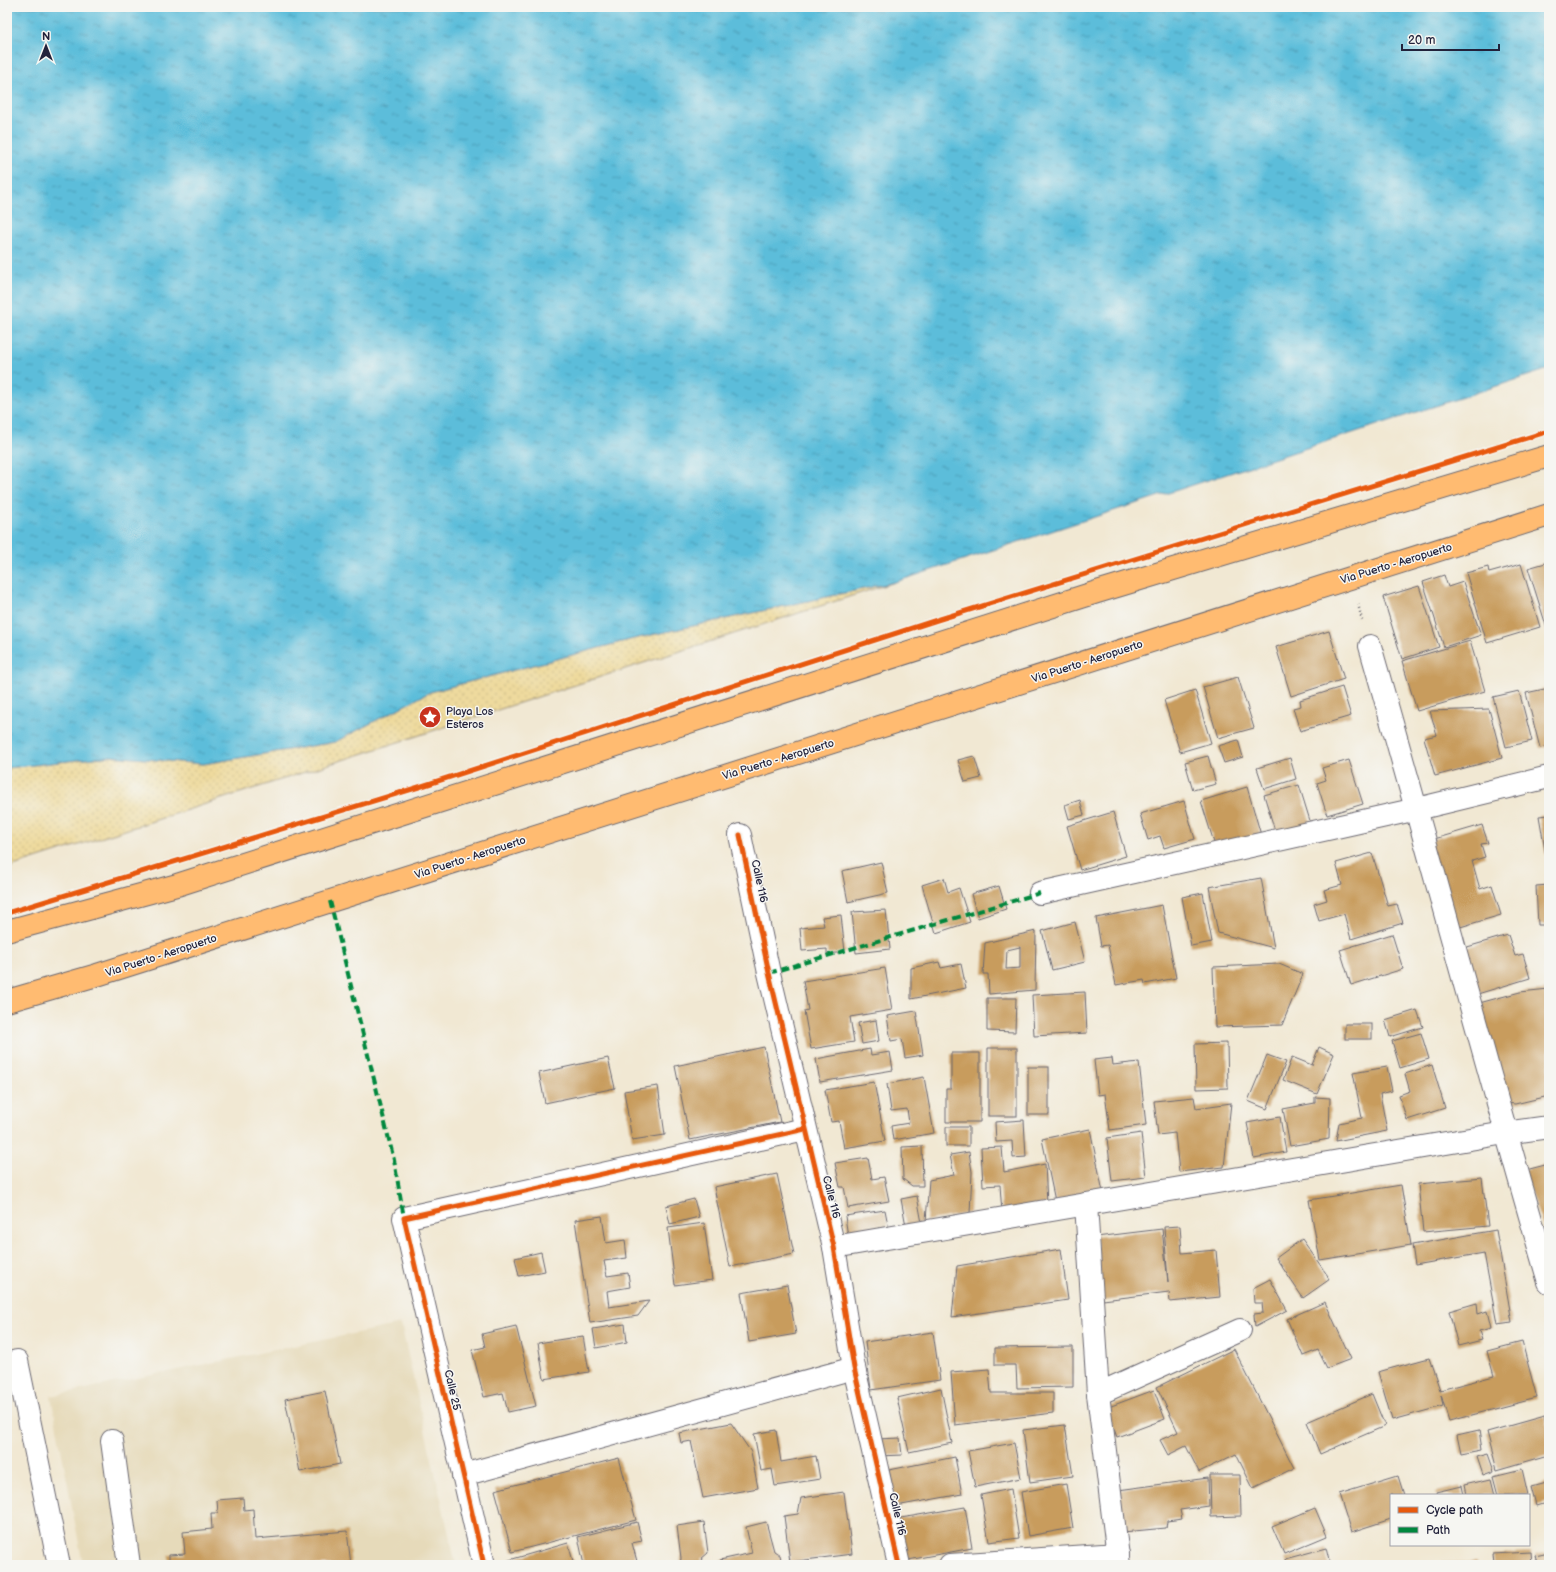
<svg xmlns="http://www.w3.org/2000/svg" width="1556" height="1572" viewBox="0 0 1556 1572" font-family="'Balsamiq Sans',sans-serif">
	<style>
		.built { fill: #e6daba }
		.sand { fill: url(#sand-dots); stroke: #887e6c }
		.water { fill: url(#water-ripples); stroke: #3f708a }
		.building { fill: #c89c5d; fill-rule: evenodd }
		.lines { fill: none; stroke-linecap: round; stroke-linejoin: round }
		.minor-casing { stroke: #6a6770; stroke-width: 24 }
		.major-casing { stroke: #6a6770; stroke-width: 24 }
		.path { stroke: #6a6770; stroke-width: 2.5; stroke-dasharray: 1 3; stroke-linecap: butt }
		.minor { stroke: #fff; stroke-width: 22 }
		.major { stroke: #ffbb71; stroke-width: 22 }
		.quiet { stroke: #00873e; stroke-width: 4; stroke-dasharray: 8 4; stroke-linecap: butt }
		.cycleway-casing { stroke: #f6f6f2; stroke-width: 8 }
		.cycleway { stroke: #e8590c; stroke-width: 5 }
		.labels { text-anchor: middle; stroke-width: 3; stroke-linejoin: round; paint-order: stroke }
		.street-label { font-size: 11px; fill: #22223b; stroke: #f6f6f2 }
		.poi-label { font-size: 11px; fill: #22223b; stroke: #f6f6f2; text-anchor: start }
	</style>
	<defs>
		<pattern id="sand-dots" width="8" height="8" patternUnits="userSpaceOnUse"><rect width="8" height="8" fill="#eeda9e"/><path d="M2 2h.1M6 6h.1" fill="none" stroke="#ccbb89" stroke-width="1.8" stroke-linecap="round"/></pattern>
		<pattern id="water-ripples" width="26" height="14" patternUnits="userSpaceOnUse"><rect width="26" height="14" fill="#5cbdda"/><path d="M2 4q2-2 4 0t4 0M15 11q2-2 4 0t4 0" fill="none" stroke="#4c99b2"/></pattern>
	</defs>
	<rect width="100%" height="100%" fill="#f6f6f2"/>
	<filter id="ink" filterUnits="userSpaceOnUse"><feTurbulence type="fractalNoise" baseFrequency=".025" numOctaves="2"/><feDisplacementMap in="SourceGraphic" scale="8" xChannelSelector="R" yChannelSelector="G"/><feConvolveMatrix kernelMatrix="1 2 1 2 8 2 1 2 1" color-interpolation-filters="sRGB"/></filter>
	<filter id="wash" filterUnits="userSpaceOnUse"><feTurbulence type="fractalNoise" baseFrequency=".012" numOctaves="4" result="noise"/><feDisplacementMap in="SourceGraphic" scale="16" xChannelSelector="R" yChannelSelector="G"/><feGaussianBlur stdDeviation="0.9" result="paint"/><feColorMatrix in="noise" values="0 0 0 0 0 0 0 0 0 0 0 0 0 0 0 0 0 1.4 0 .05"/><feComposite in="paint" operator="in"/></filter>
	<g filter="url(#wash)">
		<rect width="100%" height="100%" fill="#f1e8d3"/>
		<!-- built -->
		<polygon class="built" points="401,1324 456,1565 83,1565 51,1396"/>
		<!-- sand -->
		<polygon class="sand" points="895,582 7,868 7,768 111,756 203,764 335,742 430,692 633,639"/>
		<!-- water -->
		<polygon class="water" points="7,7 1549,7 1549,369 895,582 633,639 430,692 335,742 203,764 111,756 7,768"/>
		<g id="blocks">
			<!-- building -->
			<g class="building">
				<polygon points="1549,562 1549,635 1528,568"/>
				<polygon points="1521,564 1540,627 1487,643 1466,573 1488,567 1489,573"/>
				<polygon points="1444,575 1448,587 1463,582 1481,635 1444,647 1423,582"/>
				<polygon points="1419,586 1439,647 1402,659 1383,597"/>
				<polygon points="1329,631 1344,679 1291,696 1276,647"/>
				<polygon points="1470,641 1485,691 1417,711 1402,661"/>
				<polygon points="1238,677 1254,728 1218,738 1203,687"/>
				<polygon points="1342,687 1351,716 1300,731 1293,708 1301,706 1300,700"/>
				<polygon points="1549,688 1549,746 1540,748 1526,693"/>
				<polygon points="1195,690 1211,743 1180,752 1164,700"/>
				<polygon points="1519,691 1532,741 1506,747 1493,697"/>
				<polygon points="1489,709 1502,758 1435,776 1424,738 1437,735 1430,711"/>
				<polygon points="1238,740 1243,757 1224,763 1218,746"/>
				<polygon points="974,756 981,778 965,782 958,760"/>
				<polygon points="1208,756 1216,784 1193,790 1185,762"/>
				<polygon points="1290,758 1296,779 1264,789 1257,768"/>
				<polygon points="1349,760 1363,804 1327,815 1317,783 1326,780 1322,768"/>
				<polygon points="1299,785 1311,824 1276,834 1264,795"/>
				<polygon points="1247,787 1261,835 1216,849 1201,801"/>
				<polygon points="1080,800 1084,815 1069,819 1065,805"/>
				<polygon points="1184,801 1195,839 1164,848 1160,836 1148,840 1140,814"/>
				<polygon points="1113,812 1126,856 1080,870 1067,826"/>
				<polygon points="1549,815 1549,856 1546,856 1539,816"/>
				<polygon points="1482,825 1488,843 1481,844 1485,857 1472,861 1480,889 1492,885 1501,915 1450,930 1424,842"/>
				<polygon points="1372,853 1388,906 1397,904 1403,923 1351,939 1344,914 1319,921 1314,904 1327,900 1324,890 1342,885 1336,863"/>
				<polygon points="881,862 888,893 848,902 842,871"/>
				<polygon points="944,878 948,892 959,888 970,922 936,933 922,885"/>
				<polygon points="1261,878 1274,948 1218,933 1209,887"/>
				<polygon points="1549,885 1549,925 1538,925 1536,886"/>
				<polygon points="999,886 1006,909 978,918 971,894"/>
				<polygon points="1203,893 1212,942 1191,946 1182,897"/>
				<polygon points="1162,905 1176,978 1145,984 1144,980 1116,985 1108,945 1101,946 1096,918"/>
				<polygon points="886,910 890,949 856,953 852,912"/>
				<polygon points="841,915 845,952 827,954 827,949 802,951 800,928 824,926 822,917"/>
				<polygon points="1075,922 1085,962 1052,970 1042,931"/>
				<path d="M1036 931 1035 990 989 994 988 974H983L985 943ZM1020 947V968L1006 969 1007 950Z"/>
				<polygon points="1392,934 1403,969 1351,985 1340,950"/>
				<polygon points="1508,935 1515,956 1523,954 1530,978 1471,996 1457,950"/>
				<polygon points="939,962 941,968 961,964 966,988 911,999 911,968"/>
				<polygon points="1279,964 1303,974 1282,1025 1215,1027 1213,967"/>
				<polygon points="885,968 892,1010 850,1017 854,1042 811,1049 804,1011 808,1010 803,981"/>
				<polygon points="1549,989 1549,1096 1515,1104 1506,1103 1472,1005 1520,992"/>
				<polygon points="1085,992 1087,1033 1034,1036 1032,995"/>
				<polygon points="987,998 1016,998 1015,1032 987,1031"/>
				<polygon points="1417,1010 1423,1027 1390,1037 1385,1020"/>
				<polygon points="916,1011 923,1055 905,1058 902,1039 891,1041 887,1016"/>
				<polygon points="876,1020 879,1041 862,1044 858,1023"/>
				<rect x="1345" y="1024" width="27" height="15"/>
				<polygon points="1421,1033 1429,1059 1400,1068 1392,1041"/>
				<polygon points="1227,1043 1228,1088 1196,1089 1195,1044"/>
				<polygon points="764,1047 780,1122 690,1140 675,1066"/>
				<polygon points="1319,1047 1334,1054 1317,1094 1283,1080 1292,1057 1312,1065"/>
				<rect x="988" y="1048" width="29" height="68"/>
				<polygon points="870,1049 871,1055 890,1052 893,1070 820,1082 816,1059"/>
				<polygon points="951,1053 980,1053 980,1122 946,1122 946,1089 951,1089"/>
				<polygon points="1267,1055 1286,1062 1267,1109 1248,1101"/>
				<polygon points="608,1058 615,1088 545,1103 539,1073"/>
				<polygon points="1112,1058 1113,1065 1139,1062 1146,1125 1110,1130 1105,1094 1098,1095 1094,1060"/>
				<polygon points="1432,1065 1445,1108 1407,1120 1399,1095 1410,1091 1405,1074"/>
				<rect x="1028" y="1067" width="21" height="48"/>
				<polygon points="1387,1067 1392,1091 1380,1094 1387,1131 1336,1141 1339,1123 1362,1118 1353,1073"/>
				<polygon points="924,1077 934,1133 893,1140 891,1126 909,1123 907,1109 891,1111 887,1084"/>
				<polygon points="874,1082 885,1141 844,1148 839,1121 831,1122 825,1090"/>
				<polygon points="658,1086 665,1135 632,1140 624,1091"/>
				<polygon points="1194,1097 1196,1108 1231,1103 1224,1167 1179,1172 1175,1133 1158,1135 1154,1101"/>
				<polygon points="1315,1097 1330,1098 1329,1139 1290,1146 1283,1109 1315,1103"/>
				<polygon points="1280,1117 1286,1152 1254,1158 1247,1123"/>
				<polygon points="1024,1120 1026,1157 1013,1158 1012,1141 996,1142 995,1122"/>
				<rect x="946" y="1127" width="23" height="19"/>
				<polygon points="1090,1129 1103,1192 1055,1201 1042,1139"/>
				<polygon points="1141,1133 1146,1177 1112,1181 1107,1138"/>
				<polygon points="922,1146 923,1186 912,1186 903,1179 902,1147"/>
				<polygon points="1002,1147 1004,1172 1045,1164 1047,1204 1002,1213 1000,1185 983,1186 981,1148"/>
				<polygon points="969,1152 972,1172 970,1213 926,1221 929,1180 954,1175 950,1155"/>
				<polygon points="868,1158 872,1179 884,1177 889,1201 848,1208 844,1187 840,1187 835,1163"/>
				<polygon points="1549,1164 1549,1242 1522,1171"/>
				<polygon points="777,1174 794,1254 730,1267 714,1187"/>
				<polygon points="1482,1178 1488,1226 1423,1232 1418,1184"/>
				<polygon points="1401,1185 1411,1245 1320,1260 1309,1200"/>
				<polygon points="917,1196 922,1223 906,1226 901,1199"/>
				<polygon points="694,1199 699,1217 670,1224 666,1206"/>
				<polygon points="885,1210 889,1230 848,1237 845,1216"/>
				<polygon points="602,1216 606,1243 625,1240 627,1258 604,1261 607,1276 628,1273 630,1287 607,1291 609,1307 649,1301 638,1316 590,1323 575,1220"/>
				<polygon points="704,1223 712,1280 675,1285 668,1228"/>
				<polygon points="1180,1226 1182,1253 1216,1250 1220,1297 1170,1302 1169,1292 1103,1300 1096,1237 1162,1229 1168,1282 1164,1227"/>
				<polygon points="1496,1230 1512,1322 1497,1324 1484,1253 1415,1265 1412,1245"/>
				<polygon points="1302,1239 1330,1279 1303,1298 1276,1258"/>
				<polygon points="1061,1249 1068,1300 952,1317 957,1266"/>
				<polygon points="541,1252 545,1271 519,1276 515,1258"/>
				<polygon points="1270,1279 1287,1310 1255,1327 1254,1314 1263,1313 1262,1303 1254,1303 1253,1288"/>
				<polygon points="787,1285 796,1334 749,1342 741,1293"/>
				<polygon points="1325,1302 1351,1359 1327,1368 1318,1350 1303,1356 1287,1319"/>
				<polygon points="1477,1303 1478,1314 1487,1311 1491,1328 1479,1331 1482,1340 1458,1346 1449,1311"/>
				<polygon points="625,1324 627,1342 596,1348 593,1329"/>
				<polygon points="516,1326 536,1406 508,1412 503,1393 484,1397 472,1350 485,1347 482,1334"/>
				<polygon points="933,1332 940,1380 871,1390 865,1342"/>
				<polygon points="583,1336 589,1372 544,1379 538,1343"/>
				<polygon points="1522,1342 1537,1398 1449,1421 1441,1395 1443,1406 1392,1420 1378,1372 1429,1358 1440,1390 1494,1376 1487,1351"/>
				<polygon points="1073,1347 1073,1387 1017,1388 1016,1365 995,1365 995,1348"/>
				<polygon points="1234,1349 1294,1468 1253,1488 1236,1454 1199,1472 1186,1446 1168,1455 1160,1440 1178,1432 1157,1387"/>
				<polygon points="989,1369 991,1393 1053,1393 1053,1413 955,1425 951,1372"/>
				<polygon points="941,1388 952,1443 909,1452 897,1398"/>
				<polygon points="1154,1390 1165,1419 1117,1437 1106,1408"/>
				<polygon points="325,1391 340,1464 300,1472 285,1399"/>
				<polygon points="1372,1394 1385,1426 1320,1454 1307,1422"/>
				<polygon points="1544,1416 1549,1432 1549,1455 1497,1470 1487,1432"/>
				<polygon points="731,1423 751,1452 758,1488 703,1498 691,1441 681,1443 679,1433"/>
				<polygon points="1065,1425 1073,1476 1030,1482 1023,1430"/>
				<polygon points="776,1430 781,1462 816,1456 820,1479 775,1486 772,1469 761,1471 754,1434"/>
				<polygon points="1479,1430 1482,1450 1461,1454 1457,1435"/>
				<polygon points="900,1438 902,1455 878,1456 877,1439"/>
				<polygon points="1014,1443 1021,1478 975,1487 968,1451"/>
				<polygon points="1488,1454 1494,1471 1483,1475 1477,1457"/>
				<polygon points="955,1457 962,1494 896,1506 889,1470"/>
				<polygon points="619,1458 636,1520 512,1552 495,1490"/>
				<polygon points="1522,1469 1528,1495 1498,1495 1493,1476"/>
				<polygon points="1210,1475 1240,1475 1241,1516 1211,1517"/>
				<polygon points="1398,1476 1404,1495 1391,1495 1391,1519 1351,1532 1339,1494"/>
				<polygon points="1208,1478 1209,1506 1180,1510 1182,1519 1167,1521 1166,1528 1123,1532 1118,1490"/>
				<polygon points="1491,1479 1495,1495 1466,1495 1464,1485"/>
				<polygon points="1549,1482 1549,1502 1536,1506 1531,1487"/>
				<polygon points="1066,1484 1073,1528 1028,1536 1021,1492"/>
				<polygon points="1461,1486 1463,1495 1437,1495 1436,1492"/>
				<polygon points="1011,1489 1019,1538 989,1542 981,1495"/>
				<polygon points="844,1492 852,1554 790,1562 784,1516 798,1514 801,1498"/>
				<polygon points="243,1498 244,1510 253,1509 255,1539 347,1531 351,1565 169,1565 169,1555 185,1554 183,1532 212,1529 211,1513 218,1513 217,1500"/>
				<polygon points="965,1507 972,1548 903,1561 895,1519"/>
				<polygon points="1315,1508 1327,1536 1284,1554 1272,1526"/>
				<polygon points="637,1522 642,1541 632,1543 638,1565 584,1565 578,1537"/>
				<polygon points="704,1522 708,1553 701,1559 705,1565 680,1565 681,1558 677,1526"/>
				<polygon points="766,1522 774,1551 780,1555 782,1564 721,1565 720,1560 752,1553 746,1527"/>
				<polygon points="568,1543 574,1565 492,1565"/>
				<polygon points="1326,1548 1330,1565 1287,1565 1285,1559"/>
				<polygon points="1531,1552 1532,1565 1493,1565 1492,1554"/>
				<polygon points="1549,1552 1549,1565 1538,1565 1535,1555"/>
				<polygon points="1477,1562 1477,1565 1423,1565 1423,1563"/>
			</g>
		</g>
	</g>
	<g filter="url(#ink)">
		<use href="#blocks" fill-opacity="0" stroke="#6a6770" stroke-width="1"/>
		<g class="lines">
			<!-- minor casing -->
			<g class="minor-casing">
				<g id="minor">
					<path d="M1370 646C1431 858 1487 1070 1549 1282"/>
					<polyline points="740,835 769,973 834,1247 854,1368 899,1565"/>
					<polyline points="1040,893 1417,809 1549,777"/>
					<polyline points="1086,1204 1098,1394 1119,1565"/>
					<polyline points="834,1247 1505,1133 1549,1127"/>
					<polyline points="7,1364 17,1361 59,1565"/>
					<polyline points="1098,1394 1240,1330"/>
					<polyline points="112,1441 129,1565"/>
					<polyline points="463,1475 854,1368"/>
					<polyline points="484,1565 404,1218 805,1129"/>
					<polyline points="950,1565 1118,1554"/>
				</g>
			</g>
			<!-- major casing -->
			<g class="major-casing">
				<g id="major">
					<polyline points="7,931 177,885 1097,592 1549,456"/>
					<polyline points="7,1001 97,975 1549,515"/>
				</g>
			</g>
			<!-- path -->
			<polyline class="path" points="1358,604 1362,620"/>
			<!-- minor -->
			<use href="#minor" class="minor"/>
			<!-- major -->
			<use href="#major" class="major"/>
			<!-- quiet -->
			<g class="quiet">
				<polyline points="330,901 394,1160 404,1218"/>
				<polyline points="769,973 1040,893"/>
			</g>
			<!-- cycleway casing -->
			<g class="cycleway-casing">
				<g id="cycleway">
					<polyline points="740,835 769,973 834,1247 854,1368 899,1565"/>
					<polyline points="7,913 419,787 937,620 1549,431"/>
					<polyline points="484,1565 404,1218 805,1129"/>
				</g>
			</g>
			<!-- cycleway -->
			<use href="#cycleway" class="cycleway"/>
		</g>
	</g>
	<!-- icons -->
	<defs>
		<g id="sight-disc" transform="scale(1.15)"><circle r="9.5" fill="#c8321e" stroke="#f6f6f2"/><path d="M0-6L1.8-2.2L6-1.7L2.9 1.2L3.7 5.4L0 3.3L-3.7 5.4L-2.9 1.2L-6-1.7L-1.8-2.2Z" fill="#fff"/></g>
	</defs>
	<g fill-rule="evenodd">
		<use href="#sight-disc" x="430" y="717"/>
	</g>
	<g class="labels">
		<!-- street labels -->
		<g class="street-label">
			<text transform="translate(1396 563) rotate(-17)" y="4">Via Puerto - Aeropuerto</text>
			<text transform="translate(1087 661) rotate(-18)" y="4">Via Puerto - Aeropuerto</text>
			<text transform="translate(778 759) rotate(-17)" y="4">Via Puerto - Aeropuerto</text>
			<text transform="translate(470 857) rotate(-18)" y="4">Via Puerto - Aeropuerto</text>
			<text transform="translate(760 881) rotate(78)" y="4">Calle 116</text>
			<text transform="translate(161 955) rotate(-18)" y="4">Via Puerto - Aeropuerto</text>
			<text transform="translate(832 1197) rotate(76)" y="4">Calle 116</text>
			<text transform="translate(453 1390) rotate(77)" y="4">Calle 25</text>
			<text transform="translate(898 1514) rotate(77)" y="4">Calle 116</text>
		</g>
		<!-- poi labels -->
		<g class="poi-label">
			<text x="446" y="715">Playa Los<tspan x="446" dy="13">Esteros</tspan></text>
		</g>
	</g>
	<!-- margin -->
	<rect width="1556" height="1572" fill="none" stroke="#f6f6f2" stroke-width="24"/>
	<!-- legend -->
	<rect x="1390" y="1494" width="140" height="52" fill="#f6f6f2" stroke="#a1a1a9"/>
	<rect x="1398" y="1507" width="20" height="6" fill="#e8590c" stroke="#a1a1a9"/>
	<text x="1426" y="1514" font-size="12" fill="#22223b">Cycle path</text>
	<rect x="1398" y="1527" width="20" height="6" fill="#00873e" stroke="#a1a1a9"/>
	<text x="1426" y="1534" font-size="12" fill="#22223b">Path</text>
	<!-- north arrow -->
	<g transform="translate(46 46)" stroke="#f6f6f2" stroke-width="3" paint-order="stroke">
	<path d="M0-3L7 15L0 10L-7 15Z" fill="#22223b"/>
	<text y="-6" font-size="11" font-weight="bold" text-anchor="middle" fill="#22223b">N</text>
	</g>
	<!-- scale -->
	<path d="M1402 44v6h97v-6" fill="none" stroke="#22223b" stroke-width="2"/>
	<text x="1408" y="44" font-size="12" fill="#22223b" stroke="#f6f6f2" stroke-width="3" paint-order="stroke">20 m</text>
</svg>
